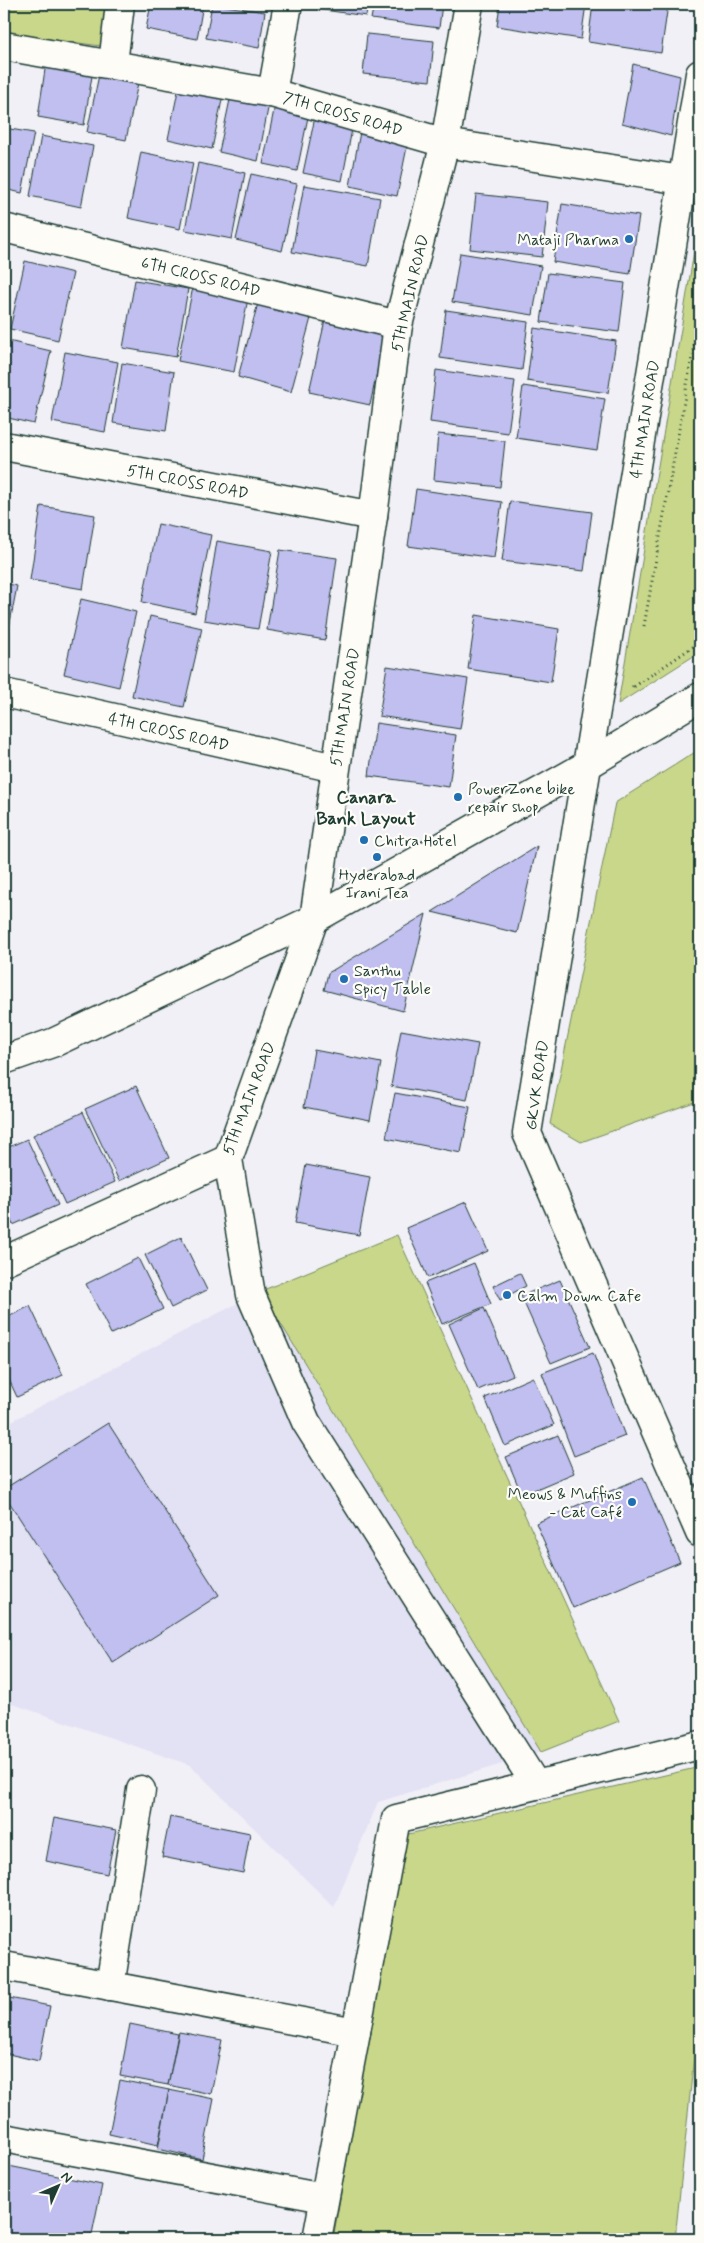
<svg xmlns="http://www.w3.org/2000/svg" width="704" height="2243" viewBox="0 0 704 2243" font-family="Mynerve,sans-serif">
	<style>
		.built { fill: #e3e1f4 }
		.green { fill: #c8d78a; stroke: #748a5f }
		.building { fill: #c1bef0; stroke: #1f3d34 }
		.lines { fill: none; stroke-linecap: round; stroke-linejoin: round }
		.minor-casing { stroke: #1f3d34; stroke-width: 31 }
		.tertiary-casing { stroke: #1f3d34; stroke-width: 31 }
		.secondary-casing { stroke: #1f3d34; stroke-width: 31 }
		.path { stroke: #1f3d34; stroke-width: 3; stroke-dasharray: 1 4; stroke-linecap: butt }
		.minor { stroke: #fdfcf7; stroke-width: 28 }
		.tertiary { stroke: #fdfcf7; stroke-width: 28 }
		.secondary { stroke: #fdfcf7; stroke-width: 28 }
		.poi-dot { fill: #1f6fb2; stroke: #fdfcf7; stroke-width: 2 }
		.labels { text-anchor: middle; stroke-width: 4.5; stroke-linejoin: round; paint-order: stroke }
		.street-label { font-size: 16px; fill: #1f3d34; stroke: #fdfcf7 }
		.poi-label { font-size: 16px; fill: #1f3d34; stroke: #fdfcf7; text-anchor: start }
		.neighbourhood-label { font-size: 18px; font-weight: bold; fill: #1f3d34; stroke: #fdfcf7 }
	</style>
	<rect width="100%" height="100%" fill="#f1f0f6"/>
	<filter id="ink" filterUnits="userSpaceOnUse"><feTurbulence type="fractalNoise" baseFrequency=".02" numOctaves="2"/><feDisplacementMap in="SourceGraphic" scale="10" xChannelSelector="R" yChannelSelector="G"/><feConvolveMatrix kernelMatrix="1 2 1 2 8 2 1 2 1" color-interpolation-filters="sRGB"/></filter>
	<g filter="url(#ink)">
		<!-- built -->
		<polygon class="built" points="261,1291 541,1752 378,1802 334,1907 190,1765 4,1701 4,1425"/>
		<!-- green -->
		<g class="green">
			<polygon points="4,4 106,4 101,46 4,33"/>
			<polygon points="700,216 700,652 618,704"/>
			<polygon points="700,749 700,1100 581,1142 550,1124 615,803"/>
			<polygon points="397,1235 619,1721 541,1752 261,1291"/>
			<polygon points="700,1767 700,1998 675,2239 333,2239 404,1835"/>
		</g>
		<!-- building -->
		<g class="building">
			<polygon points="151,4 203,4 197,39 146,29"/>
			<polygon points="212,4 265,12 259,48 206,38"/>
			<polygon points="317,4 368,4 366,16 317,9"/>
			<polygon points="374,4 442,4 439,28 371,19"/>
			<polygon points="500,4 586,4 581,39 497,26"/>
			<polygon points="593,4 668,5 661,53 588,42"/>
			<polygon points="367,34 434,41 430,81 363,74"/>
			<polygon points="47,56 94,64 84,125 38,117"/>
			<polygon points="633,64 680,76 671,136 622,123"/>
			<polygon points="100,70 139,78 126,140 87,132"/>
			<polygon points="180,81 224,90 212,149 168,139"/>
			<polygon points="232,90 270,98 258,161 219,152"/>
			<polygon points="275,105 309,112 297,171 263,164"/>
			<polygon points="315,117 353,124 342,181 303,173"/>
			<polygon points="4,128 34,133 22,193 4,189"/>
			<polygon points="360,132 408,142 397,196 350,186"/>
			<polygon points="41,136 93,146 81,207 30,196"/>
			<polygon points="141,152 193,163 180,229 128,218"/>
			<polygon points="198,163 245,173 232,239 185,230"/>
			<polygon points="251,174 297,184 282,251 236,240"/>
			<polygon points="304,185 380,198 368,266 292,252"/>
			<polygon points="476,194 548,202 542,257 470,249"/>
			<polygon points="562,204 639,216 630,274 553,262"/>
			<polygon points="460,253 541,266 533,315 452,302"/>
			<polygon points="25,261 73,273 58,340 10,329"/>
			<polygon points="548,273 625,283 619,332 541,322"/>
			<polygon points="135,280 188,289 176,357 123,348"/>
			<polygon points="194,282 249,293 234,372 178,361"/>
			<polygon points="258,303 311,318 291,392 238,377"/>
			<polygon points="446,310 528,322 522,370 440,358"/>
			<polygon points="326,316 386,330 370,405 309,392"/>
			<polygon points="534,328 616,341 608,393 527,381"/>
			<polygon points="4,340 51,351 34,424 4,417"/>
			<polygon points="65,352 118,362 105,432 52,422"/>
			<polygon points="122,363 174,372 166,431 113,423"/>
			<polygon points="436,370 515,381 508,433 430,422"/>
			<polygon points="523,386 605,399 597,450 516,438"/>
			<polygon points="438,434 505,441 500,487 434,480"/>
			<polygon points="416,489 502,502 494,558 408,546"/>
			<polygon points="510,501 592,512 584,571 502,561"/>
			<polygon points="41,506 95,515 83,589 30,580"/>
			<polygon points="158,524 211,535 195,613 142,602"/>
			<polygon points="217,541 272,551 258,629 204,620"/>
			<polygon points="280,550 337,558 325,640 267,630"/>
			<polygon points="4,583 17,586 4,654"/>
			<polygon points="81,599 136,612 119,687 64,674"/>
			<polygon points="476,615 559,629 551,682 468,669"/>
			<polygon points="150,616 202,628 184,707 132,696"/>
			<polygon points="387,666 468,679 460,729 379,716"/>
			<polygon points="376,723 456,735 449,787 369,776"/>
			<polygon points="537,846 517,933 432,912"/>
			<polygon points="426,914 403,1011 324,990 328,973"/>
			<polygon points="401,1030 478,1044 467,1100 391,1086"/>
			<polygon points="314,1050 381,1063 370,1120 304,1107"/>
			<polygon points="136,1086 169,1158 119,1181 85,1109"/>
			<polygon points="395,1093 470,1107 461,1153 386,1138"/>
			<polygon points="83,1112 115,1182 65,1204 33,1135"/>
			<polygon points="27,1139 58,1205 13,1225 4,1205 4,1149"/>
			<polygon points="306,1165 370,1177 359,1235 295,1223"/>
			<polygon points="466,1202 488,1251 428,1278 406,1228"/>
			<polygon points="181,1237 207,1290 171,1308 145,1255"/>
			<polygon points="138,1258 163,1309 111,1334 86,1284"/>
			<polygon points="474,1263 491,1304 442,1324 425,1283"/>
			<polygon points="520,1273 526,1286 500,1300 493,1286"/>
			<polygon points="560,1280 590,1347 551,1363 521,1296"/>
			<polygon points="30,1306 63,1375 17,1397 4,1369 4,1319"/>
			<polygon points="484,1308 513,1375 478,1390 449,1324"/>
			<polygon points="593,1353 625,1436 574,1456 542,1373"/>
			<polygon points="533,1377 554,1425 505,1446 485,1398"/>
			<polygon points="4,1391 9,1401 4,1404"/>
			<polygon points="108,1423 219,1595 113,1663 4,1494 4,1489"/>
			<polygon points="558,1435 574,1473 522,1495 506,1457"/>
			<polygon points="643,1477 680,1562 573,1608 536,1523"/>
			<polygon points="170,1817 250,1833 243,1873 162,1857"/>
			<polygon points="54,1818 116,1830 107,1874 46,1861"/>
			<polygon points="4,1997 50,2006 39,2061 4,2053"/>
			<polygon points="130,2024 178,2034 168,2085 120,2076"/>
			<polygon points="179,2032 222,2040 211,2094 168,2085"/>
			<polygon points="120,2080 169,2090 158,2145 109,2134"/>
			<polygon points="169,2090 214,2099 202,2159 158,2149"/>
			<polygon points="4,2165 102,2185 91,2239 4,2239"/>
		</g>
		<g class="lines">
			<!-- minor casing -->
			<g class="minor-casing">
				<g id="minor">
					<polyline points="4,46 272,93 445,143 682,180"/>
					<polyline points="113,64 120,4"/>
					<polyline points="272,93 288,4"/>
					<polyline points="4,228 398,325"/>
					<polyline points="4,446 373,516"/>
					<polyline points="4,693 335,768"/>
					<polyline points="228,1159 251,1295 306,1422 536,1785"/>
					<polyline points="4,1261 228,1159 314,919 373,516 398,325 445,143 469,4"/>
					<polyline points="4,1966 356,2032"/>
					<polyline points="110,1986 141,1790"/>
					<polyline points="4,2138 324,2198"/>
					<polyline points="317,2239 396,1819 700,1745"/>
				</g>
			</g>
			<!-- tertiary casing -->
			<g class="tertiary-casing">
				<polyline id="tertiary" points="4,1060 55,1042 314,919 589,764"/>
			</g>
			<!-- secondary casing -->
			<g class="secondary-casing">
				<g id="secondary">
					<polyline points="700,74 527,1133 700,1533"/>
					<polyline points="589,764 700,697"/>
				</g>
			</g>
			<!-- path -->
			<g class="path">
				<polyline points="644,626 700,312"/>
				<polyline points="633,686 632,688 700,642"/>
			</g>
			<!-- minor -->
			<use href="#minor" class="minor"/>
			<!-- tertiary -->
			<use href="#tertiary" class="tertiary"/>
			<!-- secondary -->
			<use href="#secondary" class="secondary"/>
		</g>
	</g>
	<!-- markers -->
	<g class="poi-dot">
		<circle cx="629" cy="239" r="5"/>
		<circle cx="458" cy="797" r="5"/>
		<circle cx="364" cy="840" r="5"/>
		<circle cx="377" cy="857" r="5"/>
		<circle cx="344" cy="979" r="5"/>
		<circle cx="507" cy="1295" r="5"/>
		<circle cx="632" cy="1502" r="5"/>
	</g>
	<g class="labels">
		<!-- street labels -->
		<g class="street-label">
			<text transform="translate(343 113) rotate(16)" y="6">7TH CROSS ROAD</text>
			<text transform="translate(201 276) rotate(14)" y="6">6TH CROSS ROAD</text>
			<text transform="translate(409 293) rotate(-77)" y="6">5TH MAIN ROAD</text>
			<text transform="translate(644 419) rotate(-81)" y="6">4TH MAIN ROAD</text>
			<text transform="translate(188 481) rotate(11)" y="6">5TH CROSS ROAD</text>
			<text transform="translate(344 707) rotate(-81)" y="6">5TH MAIN ROAD</text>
			<text transform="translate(169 731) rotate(13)" y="6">4TH CROSS ROAD</text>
			<text transform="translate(536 1085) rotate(-82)" y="6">GKVK ROAD</text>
			<text transform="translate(248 1098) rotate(-69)" y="6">5TH MAIN ROAD</text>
		</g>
		<!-- poi labels -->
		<g class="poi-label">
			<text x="619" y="245" text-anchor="end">Mataji Pharma</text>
			<text x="468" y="794">PowerZone bike<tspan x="468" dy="18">repair shop</tspan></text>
			<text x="374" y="846">Chitra Hotel</text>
			<text x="377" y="880" text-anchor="middle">Hyderabad<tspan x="377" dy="18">Irani Tea</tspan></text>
			<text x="354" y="976">Santhu<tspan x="354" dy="18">Spicy Table</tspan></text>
			<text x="517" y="1301">Calm Down Cafe</text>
			<text x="622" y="1499" text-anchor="end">Meows &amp; Muffins<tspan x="622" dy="18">- Cat Café</tspan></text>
		</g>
		<!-- neighbourhood labels -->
		<g class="neighbourhood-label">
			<text x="366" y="803">Canara<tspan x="366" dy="21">Bank Layout</tspan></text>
		</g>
	</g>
	<!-- margin -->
	<rect width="704" height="2243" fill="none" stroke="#fdfcf7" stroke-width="20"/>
	<rect x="10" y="10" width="684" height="2223" fill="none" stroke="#1f3d34" stroke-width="2" filter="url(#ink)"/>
	<!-- north arrow -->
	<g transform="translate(58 2186) rotate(45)" stroke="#fdfcf7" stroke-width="4" paint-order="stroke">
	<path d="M0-4L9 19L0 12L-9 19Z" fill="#1f3d34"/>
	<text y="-8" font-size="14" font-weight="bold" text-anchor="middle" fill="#1f3d34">N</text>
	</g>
</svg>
